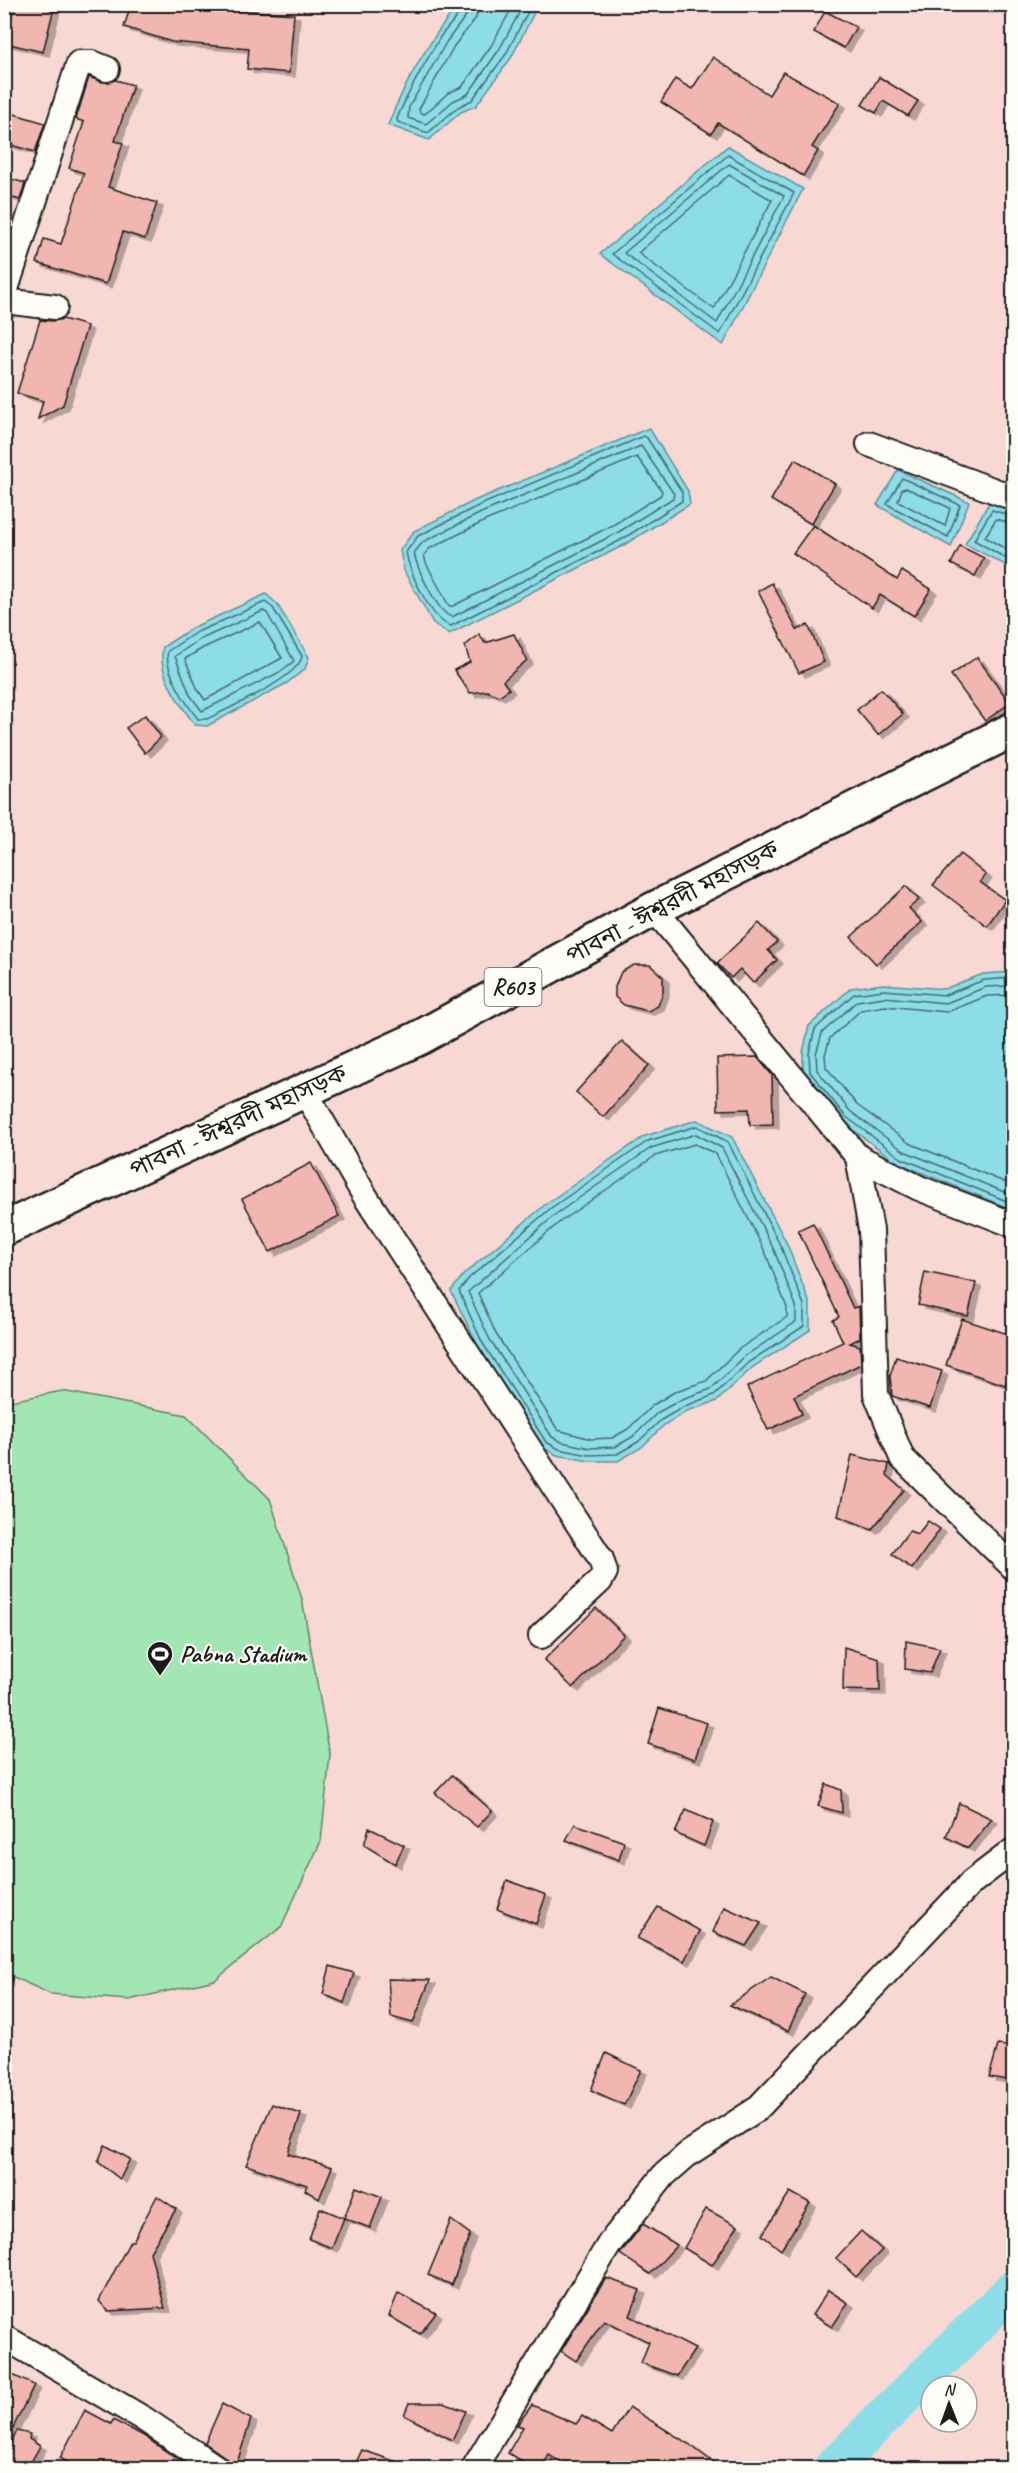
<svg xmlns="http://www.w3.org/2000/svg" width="1018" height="2473" viewBox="0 0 1018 2473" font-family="Caveat,'Noto Sans Bengali',sans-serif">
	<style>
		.built { fill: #f8d8d3; fill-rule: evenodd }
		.green { fill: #a2e7b3; stroke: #5f8268; stroke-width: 1.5 }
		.water { fill: #8ddde8; stroke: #609096; stroke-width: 1.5 }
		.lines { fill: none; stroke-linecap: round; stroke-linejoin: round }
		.shore { stroke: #49696e; stroke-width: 1.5 }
		.river { stroke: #8ddde8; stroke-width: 38 }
		.building { fill: #f2b6b1; stroke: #1c1c1c; stroke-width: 1.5; filter: url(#shadow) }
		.minor-casing { stroke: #1c1c1c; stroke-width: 28 }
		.primary-casing { stroke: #1c1c1c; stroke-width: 38 }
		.minor { stroke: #fdfcf7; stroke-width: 24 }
		.primary { stroke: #fdfcf7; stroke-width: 33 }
		.labels { text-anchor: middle; stroke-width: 4.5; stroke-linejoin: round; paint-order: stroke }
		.shield { fill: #fdfcf7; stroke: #605f5e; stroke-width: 1.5 }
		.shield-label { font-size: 22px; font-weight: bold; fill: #1c1c1c }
		.street-label { font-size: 24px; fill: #1c1c1c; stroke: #fdfcf7 }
		.poi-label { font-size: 24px; font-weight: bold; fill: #1c1c1c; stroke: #fdfcf7; text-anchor: start }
	</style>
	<defs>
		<filter id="shadow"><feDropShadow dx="6" dy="4" stdDeviation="0" flood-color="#0004"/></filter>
	</defs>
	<rect width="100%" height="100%" fill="#fae7e2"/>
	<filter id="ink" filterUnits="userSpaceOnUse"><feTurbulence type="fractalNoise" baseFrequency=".0167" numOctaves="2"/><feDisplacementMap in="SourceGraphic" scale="12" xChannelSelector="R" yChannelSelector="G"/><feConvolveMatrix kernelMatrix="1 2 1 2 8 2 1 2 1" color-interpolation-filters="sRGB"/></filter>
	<g filter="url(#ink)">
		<!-- built -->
		<path class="built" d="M5 5H1013V2468H5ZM931 2386H967V2422H931Z"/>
		<!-- green -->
		<polygon class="green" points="62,1391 186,1415 270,1499 302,1599 330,1755 321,1841 281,1927 215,1980 129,2000 50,1994 5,1973 5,1402"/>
		<!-- water -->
		<g class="water">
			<path d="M458 5H538L511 58 476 106 461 112 429 140 388 125C405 82 429 41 458 5Z"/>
			<polygon points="728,146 803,189 723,345 600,254"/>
			<polygon points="649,428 688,491 690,504 624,545 449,634 433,623 404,571 400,550 414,531 476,500"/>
			<polygon points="898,470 969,502 951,547 877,505"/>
			<polygon points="990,501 1013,512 1013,569 965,544"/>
			<path d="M266 594 277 604 309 657 305 669 287 683 207 726 195 725C180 704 156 673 163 647L192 628Z"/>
			<polygon points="1013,972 1013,1210 898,1163 841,1121 803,1074 803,1052 809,1026 851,988 883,984 944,989 983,974"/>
			<polygon points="697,1120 732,1137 787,1244 810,1304 810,1330 753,1367 717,1401 687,1411 664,1425 642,1447 618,1461 589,1461 557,1455 543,1448 477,1344 451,1291 464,1274 547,1203 645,1136"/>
		</g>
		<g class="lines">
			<!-- shore -->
			<g class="shore">
				<path d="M462 4C461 17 445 28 439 39 424 65 408 91 397 119L398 122 428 133 458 107 472 100 506 54 532 4"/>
				<polyline points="470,4 468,13 447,41 409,107 408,118 426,124 453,101 468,94 499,50 524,4"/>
				<polyline points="479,4 476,18 454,46 419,109 420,113 425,114 448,93 462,87 491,46 514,4"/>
				<polygon points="728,155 794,193 720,334 612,254"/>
				<polygon points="729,164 784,196 717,323 624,253"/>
				<polygon points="729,175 772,200 714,309 638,253"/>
				<path d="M644 436 647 438 682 492V501L621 540 451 626C431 621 409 571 406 552L418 536 478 506Z"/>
				<path d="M641 446 674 494 673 498 617 533 452 617C438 614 417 568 414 553L423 542 481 513Z"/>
				<polygon points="637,457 662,491 661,495 613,525 453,606 449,606 426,563 424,555 429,549 485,521"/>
				<polygon points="902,478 960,505 948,537 887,504"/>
				<polygon points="906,488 950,508 945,526 898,501 902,489"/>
				<polyline points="1014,517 992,510 974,540 1014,563"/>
				<polyline points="1014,524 996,519 985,537 1014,554"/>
				<path d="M265 602 273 608 302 656C300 677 227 709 207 719H198C187 705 163 669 168 651L195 633Z"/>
				<polygon points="263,611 267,613 294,661 280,672 202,711 190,695 175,656 199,640"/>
				<polygon points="260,622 282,658 205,700 198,690 185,659 203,648"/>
				<polyline points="1014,978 984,980 945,995 884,990 854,994 815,1029 809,1053 810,1072 845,1116 901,1158 1014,1204"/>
				<polyline points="1014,986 986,987 946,1003 884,997 857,1001 822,1033 816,1054 817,1070 850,1111 904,1151 1014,1196"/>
				<polyline points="1014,995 987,996 947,1012 885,1006 861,1010 830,1038 825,1055 826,1067 857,1105 909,1143 1014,1186"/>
				<polygon points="697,1126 728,1142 781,1247 804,1305 804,1326 749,1362 714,1395 685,1406 661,1420 638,1442 617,1454 589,1455 559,1449 546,1442 482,1342 459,1291 469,1278 551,1208 648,1141"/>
				<polygon points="696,1134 722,1148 774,1250 796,1306 796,1322 745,1356 711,1389 682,1399 657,1413 634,1436 615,1447 590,1448 562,1442 552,1437 489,1338 468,1292 556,1214 651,1148"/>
				<polygon points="695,1144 716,1154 766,1254 787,1308 787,1317 739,1349 706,1381 676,1391 653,1405 628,1429 612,1438 591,1439 558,1430 496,1334 478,1293 561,1221 655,1156"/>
			</g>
			<!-- river -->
			<polyline class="river" points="832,2468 1014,2288"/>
		</g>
		<!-- building -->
		<g class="building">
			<polygon points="15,4 55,4 43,52 5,43"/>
			<polygon points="131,4 223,4 223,9 294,14 289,73 247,69 249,49 172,42 124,27"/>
			<polygon points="825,11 856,27 844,48 814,32"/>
			<polygon points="713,57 769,95 783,72 840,103 812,147 818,151 803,176 718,123 711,134 661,102 675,79 692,89"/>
			<polygon points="89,77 102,82 116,80 133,85 115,141 123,143 108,187 157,203 145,239 123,232 106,284 37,263 44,239 61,244 84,173 69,168 84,122 76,119"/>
			<polygon points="879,77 918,101 908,116 883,101 876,113 862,105"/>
			<polygon points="4,111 45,123 35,152 4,143"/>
			<polygon points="4,177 25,183 20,200 4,195"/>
			<polygon points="63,319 87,326 63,405 38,419 43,401 17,393 40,320 54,321"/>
			<polygon points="795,459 835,484 811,524 771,500"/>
			<polygon points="813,525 897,580 902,571 931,589 914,616 880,595 872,608 793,553"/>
			<polygon points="960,546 984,558 975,576 951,564"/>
			<polygon points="772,583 797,630 808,625 824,662 799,673 758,591"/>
			<polygon points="479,634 485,643 514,634 527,660 503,681 509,689 499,696 487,691 470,693 454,670 470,662 465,646"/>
			<polygon points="977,657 1010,703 985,721 951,675"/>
			<polygon points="881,689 903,714 878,735 857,710"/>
			<polygon points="145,715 161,737 145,753 126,728"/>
			<polygon points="960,854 986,875 980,882 1005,900 987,926 933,885"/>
			<polygon points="906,886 919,900 909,908 922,922 876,964 851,937"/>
			<polygon points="759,923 777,942 768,950 777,960 753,983 740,969 731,978 717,963"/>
			<polygon points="634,965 650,965 663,977 663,992 658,1006 648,1011 624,1005 615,997 615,987 621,972"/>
			<polygon points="622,1041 649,1065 603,1117 576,1092"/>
			<polygon points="757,1057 772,1075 773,1124 750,1125 749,1109 718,1110 717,1058"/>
			<polygon points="311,1163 339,1216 270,1252 242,1199"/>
			<polygon points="813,1223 853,1308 859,1306 860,1338 850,1343 860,1346 861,1364 794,1396 802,1414 768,1430 747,1387 843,1342 833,1320 839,1317 798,1230"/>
			<polygon points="925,1272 976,1283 968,1316 918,1305"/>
			<polygon points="962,1319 1014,1336 1014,1360 1005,1385 946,1365"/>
			<polygon points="896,1357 942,1371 930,1408 892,1396 890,1376"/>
			<polygon points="852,1455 889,1464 887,1475 904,1490 872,1529 838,1516"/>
			<polygon points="928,1521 940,1529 912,1569 892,1554 909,1531 918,1534"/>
			<polygon points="596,1608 624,1635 573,1688 544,1660"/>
			<polygon points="906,1641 940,1648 930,1673 905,1669"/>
			<polygon points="844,1647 879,1658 880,1691 843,1690"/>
			<polygon points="659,1708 707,1723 695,1759 648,1744"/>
			<polygon points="452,1775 492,1811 477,1827 435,1793"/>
			<polygon points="826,1784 841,1790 842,1813 818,1806"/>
			<polygon points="959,1803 992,1819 968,1848 946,1837"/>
			<polygon points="686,1810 713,1822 704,1846 675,1833"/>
			<polygon points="575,1824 624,1842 619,1860 566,1840"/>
			<polygon points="369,1828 404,1845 395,1864 364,1845"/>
			<polygon points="507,1880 546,1895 536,1924 497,1909"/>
			<polygon points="658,1907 700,1931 684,1961 637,1938"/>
			<polygon points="724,1907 761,1923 746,1946 713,1932"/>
			<polygon points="330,1966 354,1973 344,2003 323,1994"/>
			<polygon points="771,1977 805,1994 788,2031 730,2005"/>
			<polygon points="388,1979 430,1980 413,2023 391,2017"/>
			<polygon points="998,2045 1014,2047 1014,2081 989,2077"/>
			<polygon points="606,2053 641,2070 624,2105 591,2090"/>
			<polygon points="272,2104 301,2114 288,2154 332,2167 319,2199 305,2190 307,2185 246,2165"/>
			<polygon points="105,2145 130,2159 120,2179 98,2162"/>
			<polygon points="356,2187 382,2197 370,2228 344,2218"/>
			<polygon points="790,2192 810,2203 781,2250 762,2235"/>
			<polygon points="157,2196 176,2209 150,2252 165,2308 108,2311 99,2301 130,2241 133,2241"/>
			<polygon points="320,2208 344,2218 332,2248 309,2239"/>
			<polygon points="706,2209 738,2226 712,2265 684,2248"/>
			<polygon points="451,2220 470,2234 452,2285 428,2275"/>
			<polygon points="643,2224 677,2245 650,2274 620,2254"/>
			<polygon points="861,2231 882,2250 856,2277 836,2258"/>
			<polygon points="606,2278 640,2290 630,2316 695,2349 677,2376 641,2363 649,2342 604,2320 576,2361 561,2351"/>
			<polygon points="828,2290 848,2303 832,2327 812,2315"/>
			<polygon points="398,2293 436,2313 420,2334 389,2316"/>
			<polygon points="4,2371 34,2385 4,2446"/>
			<polygon points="409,2403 443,2403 466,2411 452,2440 404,2415"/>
			<polygon points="222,2404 251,2419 235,2469 231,2469 225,2457 205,2443"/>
			<polygon points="532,2405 576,2424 582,2416 612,2434 629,2407 689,2444 722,2469 572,2469 549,2455 541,2469 533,2469 508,2453 523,2427 517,2425"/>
			<polygon points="85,2410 111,2424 113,2420 142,2435 192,2469 80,2469 60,2458"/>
			<polygon points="17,2431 30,2434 29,2439 40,2446 27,2469 4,2469 4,2452"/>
			<polygon points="362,2450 409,2466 408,2469 353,2469"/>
		</g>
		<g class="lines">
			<!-- minor casing -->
			<g class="minor-casing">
				<g id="minor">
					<polyline points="4,295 79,63 92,63 107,69"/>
					<polyline points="4,301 55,307"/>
					<polyline points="869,444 1014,498"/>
					<polyline points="654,909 858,1157 871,1230 876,1394 902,1458 1014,1568"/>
					<polyline points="304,1090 365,1196 601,1559 605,1572 600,1581 541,1636"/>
					<polyline points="858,1157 919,1188 1014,1225"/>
					<polyline points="4,2337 144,2419 217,2468"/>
					<polyline points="474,2468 610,2243 664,2175 688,2154 757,2109 972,1882 1014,1850"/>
				</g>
			</g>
			<!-- primary casing -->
			<g class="primary-casing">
				<polyline id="primary" points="4,1229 419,1038 654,909 1014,729"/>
			</g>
			<!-- minor -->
			<use href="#minor" class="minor"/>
			<!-- primary -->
			<use href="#primary" class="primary"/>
		</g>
	</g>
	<!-- icons -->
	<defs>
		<g id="stadium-pin" transform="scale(1.35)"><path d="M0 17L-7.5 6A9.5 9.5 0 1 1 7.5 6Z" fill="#1c1c1c" stroke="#fdfcf7"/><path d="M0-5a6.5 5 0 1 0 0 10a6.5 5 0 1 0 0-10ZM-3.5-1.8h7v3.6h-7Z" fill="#fff"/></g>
	</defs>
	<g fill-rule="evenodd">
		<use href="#stadium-pin" x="160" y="1654"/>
	</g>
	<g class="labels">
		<!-- shield labels -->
		<rect class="shield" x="484.5" y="968" width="57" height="38" rx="4.5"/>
		<g class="shield-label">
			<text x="513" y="995">R603</text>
		</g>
		<!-- street labels -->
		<g class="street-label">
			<text transform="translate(672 902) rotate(-28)" y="8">পাবনা - ঈশ্বরদী মহাসড়ক</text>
			<text transform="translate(238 1121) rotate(-25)" y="8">পাবনা - ঈশ্বরদী মহাসড়ক</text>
		</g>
		<!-- poi labels -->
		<g class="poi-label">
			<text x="180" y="1662">Pabna Stadium</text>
		</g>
	</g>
	<!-- margin -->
	<rect width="1018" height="2473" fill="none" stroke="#fdfcf7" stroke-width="24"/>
	<rect x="12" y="12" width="994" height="2449" fill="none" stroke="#1c1c1c" stroke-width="2" filter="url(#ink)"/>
	<!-- north arrow -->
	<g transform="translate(949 2404) rotate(359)"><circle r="28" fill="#fdfcf7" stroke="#a3a29f" stroke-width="1.5"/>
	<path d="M0-4.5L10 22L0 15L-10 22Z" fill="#1c1c1c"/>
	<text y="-9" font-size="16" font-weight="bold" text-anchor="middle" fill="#1c1c1c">N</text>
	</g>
</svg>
